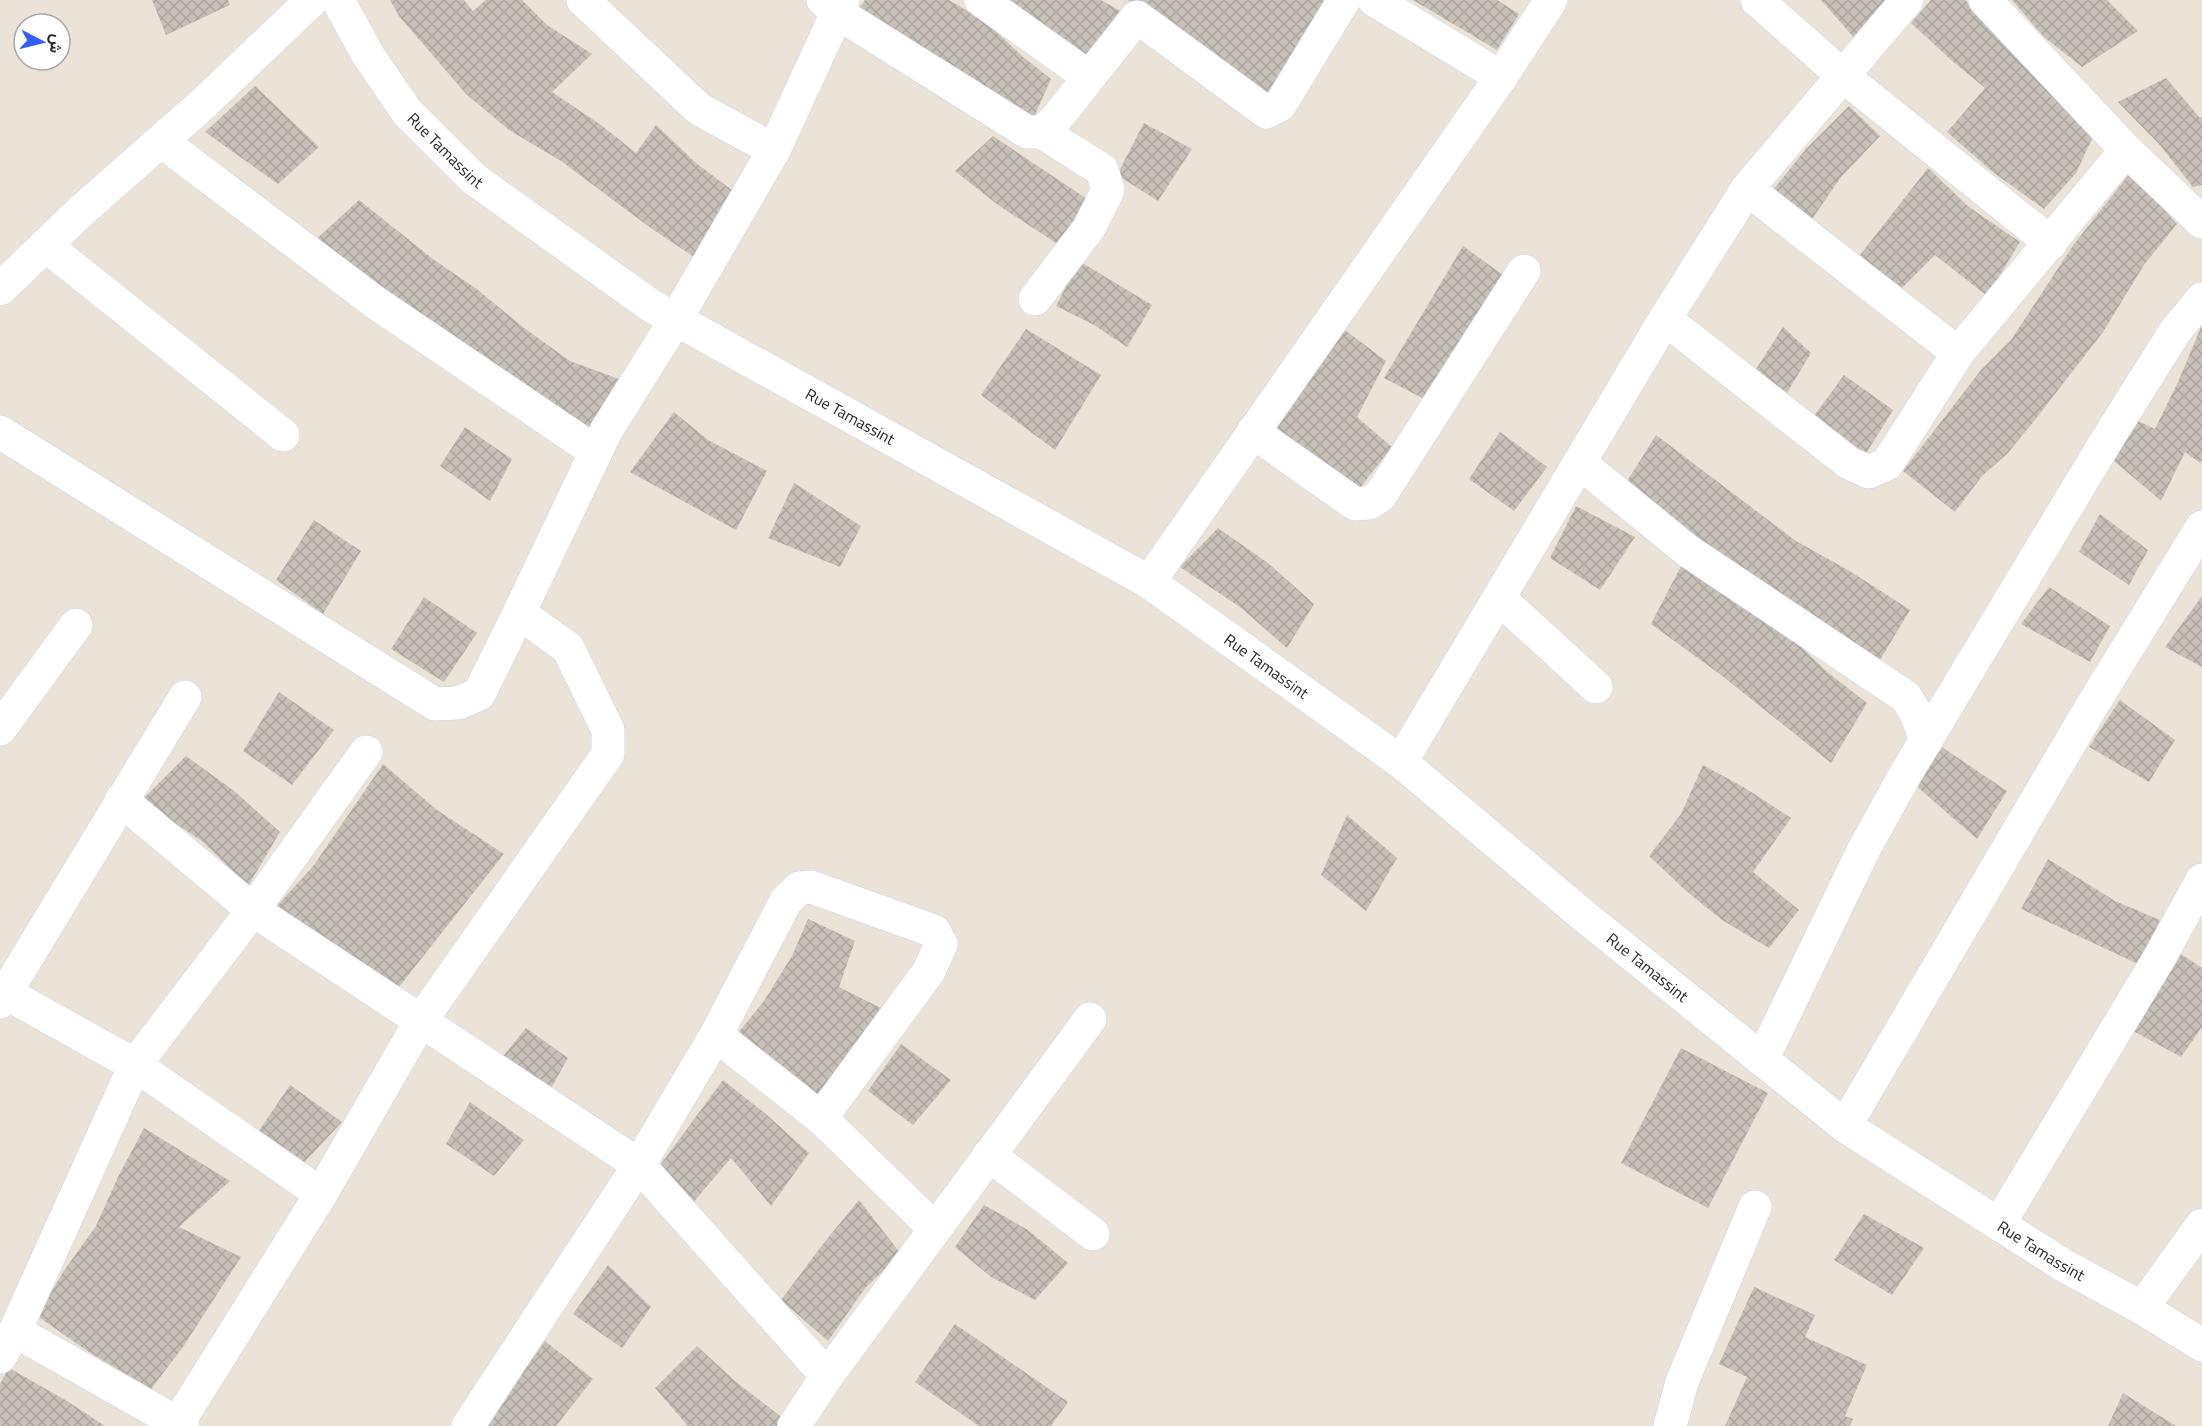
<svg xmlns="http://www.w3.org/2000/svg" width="2202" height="1426" viewBox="0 0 2202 1426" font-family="'Titillium Web',Vazirmatn,sans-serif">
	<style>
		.building { fill: url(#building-cross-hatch) }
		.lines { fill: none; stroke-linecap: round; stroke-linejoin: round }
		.street-casing { stroke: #cdd2e3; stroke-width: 34 }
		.secondary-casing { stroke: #cdd2e3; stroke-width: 34 }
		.street { stroke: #fff; stroke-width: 33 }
		.secondary { stroke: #fff; stroke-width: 33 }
		.labels { text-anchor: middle; stroke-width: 6; stroke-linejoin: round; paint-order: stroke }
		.street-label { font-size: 16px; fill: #282828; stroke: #fff }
	</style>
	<defs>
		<pattern id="building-cross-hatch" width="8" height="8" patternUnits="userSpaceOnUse" patternTransform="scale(1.5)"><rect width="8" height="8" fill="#c7c0b8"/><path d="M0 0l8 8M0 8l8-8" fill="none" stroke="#aba59e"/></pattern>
	</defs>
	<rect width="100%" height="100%" fill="#ece3d8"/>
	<!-- building -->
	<g class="building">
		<polygon points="152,0 228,0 230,5 166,35"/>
		<polygon points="390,0 464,0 473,11 486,0 522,0 547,25 592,54 552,92 601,125 636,153 656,125 696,163 741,197 694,257 648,226 561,161 509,130 466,94 399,16"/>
		<polygon points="865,0 949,0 986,22 1022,56 1051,79 1030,126 856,12"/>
		<polygon points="1008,0 1101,0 1120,11 1083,61"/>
		<polygon points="1128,0 1323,0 1332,6 1265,98"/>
		<polygon points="1413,0 1497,0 1519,14 1497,50"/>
		<polygon points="1821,0 1888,0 1856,40"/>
		<polygon points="1931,0 1965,0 2097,128 2076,173 2044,209 1994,173 1947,132 1985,88 1950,59 1911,23"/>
		<polygon points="2012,0 2107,0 2138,31 2082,67 2044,37"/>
		<polygon points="2166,78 2200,118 2202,117 2202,185 2193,187 2159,144 2118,102"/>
		<polygon points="255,86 319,147 278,184 205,132"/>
		<polygon points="1849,106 1880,136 1841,177 1806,228 1765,200 1806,149"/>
		<polygon points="1144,123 1192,149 1158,201 1117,175"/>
		<polygon points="993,136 1090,201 1062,247 998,205 955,171"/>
		<polygon points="1928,168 1969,207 2020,242 1987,296 1935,255 1896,294 1856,260"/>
		<polygon points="2131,172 2177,224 2144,265 2103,332 2038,416 2008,453 1982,476 1955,512 1903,471 1981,370 2011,340 2074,244"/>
		<polygon points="359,200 433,259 478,290 524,328 570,361 627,382 587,441 312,243"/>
		<polygon points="1463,246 1507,278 1424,399 1384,378"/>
		<polygon points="1079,261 1152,305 1127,347 1094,325 1056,306"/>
		<polygon points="2202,325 2202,460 2200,463 2185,452 2161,501 2113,460 2136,420 2155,429 2178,382"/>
		<polygon points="1341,327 1386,361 1357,417 1392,447 1356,493 1271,437"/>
		<polygon points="1783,327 1811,353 1785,396 1751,377"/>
		<polygon points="1026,329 1101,375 1055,450 981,395"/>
		<polygon points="1844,375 1893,410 1862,460 1811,420"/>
		<polygon points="674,412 708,440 767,471 736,530 630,472"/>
		<polygon points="465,427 512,459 490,501 440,466"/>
		<polygon points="1500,432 1547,467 1514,511 1469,479"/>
		<polygon points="1656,435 1796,541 1853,573 1910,610 1877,665 1717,553 1626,483"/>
		<polygon points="794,483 861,526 840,567 768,538"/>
		<polygon points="1576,506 1635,537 1600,590 1550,558"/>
		<polygon points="2100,514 2148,550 2129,585 2079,552"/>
		<polygon points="314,520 361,551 323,614 276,580"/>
		<polygon points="1218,528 1268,563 1314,604 1287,648 1240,607 1180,567"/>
		<polygon points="1681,566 1720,589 1797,643 1826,671 1867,703 1831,763 1721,675 1651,624"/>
		<polygon points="2049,587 2110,626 2090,662 2021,624"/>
		<polygon points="2202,596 2202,667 2165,647"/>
		<polygon points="424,597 477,633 444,682 391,649"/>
		<polygon points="279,692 334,730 292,785 243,751"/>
		<polygon points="2120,700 2175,740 2149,782 2089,747"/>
		<polygon points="1933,741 2007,791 1977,839 1906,777"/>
		<polygon points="186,756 233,790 280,832 248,886 202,841 141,801"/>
		<polygon points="383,764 437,810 504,854 395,992 277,906 314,865"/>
		<polygon points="1703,765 1745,788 1791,818 1753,872 1799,910 1769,948 1722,920 1685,890 1649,856 1681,814"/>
		<polygon points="1347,815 1397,858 1366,911 1321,875"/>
		<polygon points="2048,859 2115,901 2160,920 2138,964 2021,909"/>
		<polygon points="808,919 855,941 839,987 881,1008 821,1100 738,1033 764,1001 792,956"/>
		<polygon points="2175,950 2202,968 2202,1027 2181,1057 2126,1027"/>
		<polygon points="526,1028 568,1058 545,1099 496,1065"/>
		<polygon points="901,1044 951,1080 913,1125 868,1091"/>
		<polygon points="1681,1048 1768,1093 1708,1208 1621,1163"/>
		<polygon points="723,1080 767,1115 809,1153 771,1206 731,1158 691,1205 655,1172"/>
		<polygon points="290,1085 342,1122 297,1170 254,1138"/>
		<polygon points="470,1102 524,1140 494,1176 446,1144"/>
		<polygon points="144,1128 230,1181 179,1227 241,1257 183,1347 151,1389 89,1352 37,1316 63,1272 96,1226 119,1175"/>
		<polygon points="859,1200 901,1254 866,1287 828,1341 781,1300 823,1244"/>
		<polygon points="984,1205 1028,1230 1068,1263 1035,1300 991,1277 955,1247"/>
		<polygon points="1864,1214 1924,1248 1892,1295 1834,1260"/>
		<polygon points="608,1265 651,1307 622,1348 573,1314"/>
		<polygon points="1754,1287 1815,1315 1805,1337 1867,1365 1845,1416 1853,1419 1850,1426 1725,1426 1747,1377 1719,1364"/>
		<polygon points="955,1324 1068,1402 1051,1426 979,1426 915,1382"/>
		<polygon points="545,1341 593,1379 556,1426 484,1426"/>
		<polygon points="697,1346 736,1382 784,1419 778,1426 688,1426 655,1388"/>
		<polygon points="9,1368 67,1401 105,1426 0,1426 0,1384"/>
		<polygon points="2123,1393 2176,1426 2108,1426"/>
	</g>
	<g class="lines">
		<!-- street casing -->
		<g class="street-casing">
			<g id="street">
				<polyline points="583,0 699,109 774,150"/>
				<polyline points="823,0 836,12 1027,132 1042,132 1056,119 1137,17 1266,112 1280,105 1344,0"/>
				<polyline points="981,0 1089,77"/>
				<polyline points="1374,0 1501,77"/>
				<polyline points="1757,0 1843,76 2051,243"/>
				<polyline points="1985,0 2126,150 2202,222"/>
				<polyline points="161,141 376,303 596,452"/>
				<polyline points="1747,189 1958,353"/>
				<polyline points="45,245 283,435"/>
				<polyline points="0,289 79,213 205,102 312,0"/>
				<polyline points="1035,299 1089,228 1108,190 1102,170 1042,132"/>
				<polyline points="1665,319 1849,463 1869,472 1887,464 1958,353 2126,150"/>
				<polyline points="0,432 435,704 458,703 479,694 519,613"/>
				<polyline points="1253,432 1355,504 1369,503 1380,496 1524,271"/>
				<polyline points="1580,463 1688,551 1906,697 1917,715 1926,741"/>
				<polyline points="1149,582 1501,77 1551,0"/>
				<polyline points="1499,598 1596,687"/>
				<polyline points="0,729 76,625"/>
				<polyline points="1401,762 1665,319 1747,189 1907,0"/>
				<polyline points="121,800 253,910 639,1165 827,1376"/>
				<polyline points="0,990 135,1065 321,1194"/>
				<polyline points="0,1002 185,697"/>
				<polyline points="716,1035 821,1118"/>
				<polyline points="1762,1060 1864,849 1905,775 2108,438 2176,330 2202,299"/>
				<polyline points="1845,1126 2090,709 2202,527"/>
				<polyline points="989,1155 1093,1234"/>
				<polyline points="1999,1224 2161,955 2202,880"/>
				<polyline points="2142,1308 2202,1225"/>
				<polyline points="15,1331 183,1426"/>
				<polyline points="0,1357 15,1331 135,1065 253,910 366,752"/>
				<polyline points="176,1426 321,1194 420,1022 608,754 608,730 568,648 519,613 606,431 676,319 774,150 843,0"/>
				<polyline points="468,1426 639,1165 716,1035 786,901 799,888 811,887 934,931 941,944 929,971 821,1118 935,1229"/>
				<polyline points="794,1426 827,1376 1090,1019"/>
				<polyline points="1670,1426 1682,1382 1755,1207"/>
			</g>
		</g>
		<!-- secondary casing -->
		<g class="secondary-casing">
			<g id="secondary">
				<path id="s1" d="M338 0 368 55 407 112 474 179 650 305 1149 582 1401 762 1584 916 1845 1126 2063 1265 2142 1308 2202 1345"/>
			</g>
		</g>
		<!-- street -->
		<use href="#street" class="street"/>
		<!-- secondary -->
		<use href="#secondary" class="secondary"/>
	</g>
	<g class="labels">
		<!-- street labels -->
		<g class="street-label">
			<text dy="6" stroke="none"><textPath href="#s1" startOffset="186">Rue Tamassint</textPath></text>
			<text dy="6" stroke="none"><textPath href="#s1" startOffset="672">Rue Tamassint</textPath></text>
			<text dy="6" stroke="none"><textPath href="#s1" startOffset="1158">Rue Tamassint</textPath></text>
			<text dy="6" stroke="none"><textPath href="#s1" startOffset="1644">Rue Tamassint</textPath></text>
			<text dy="6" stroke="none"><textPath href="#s1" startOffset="2130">Rue Tamassint</textPath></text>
		</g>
	</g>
	<!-- north arrow -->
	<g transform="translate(42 42) rotate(97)"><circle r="28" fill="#ffffff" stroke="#a9a9a9" stroke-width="1.5"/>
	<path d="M0-4.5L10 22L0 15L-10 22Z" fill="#325dff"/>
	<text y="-9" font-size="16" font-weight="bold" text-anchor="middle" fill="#282828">ش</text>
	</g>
</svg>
